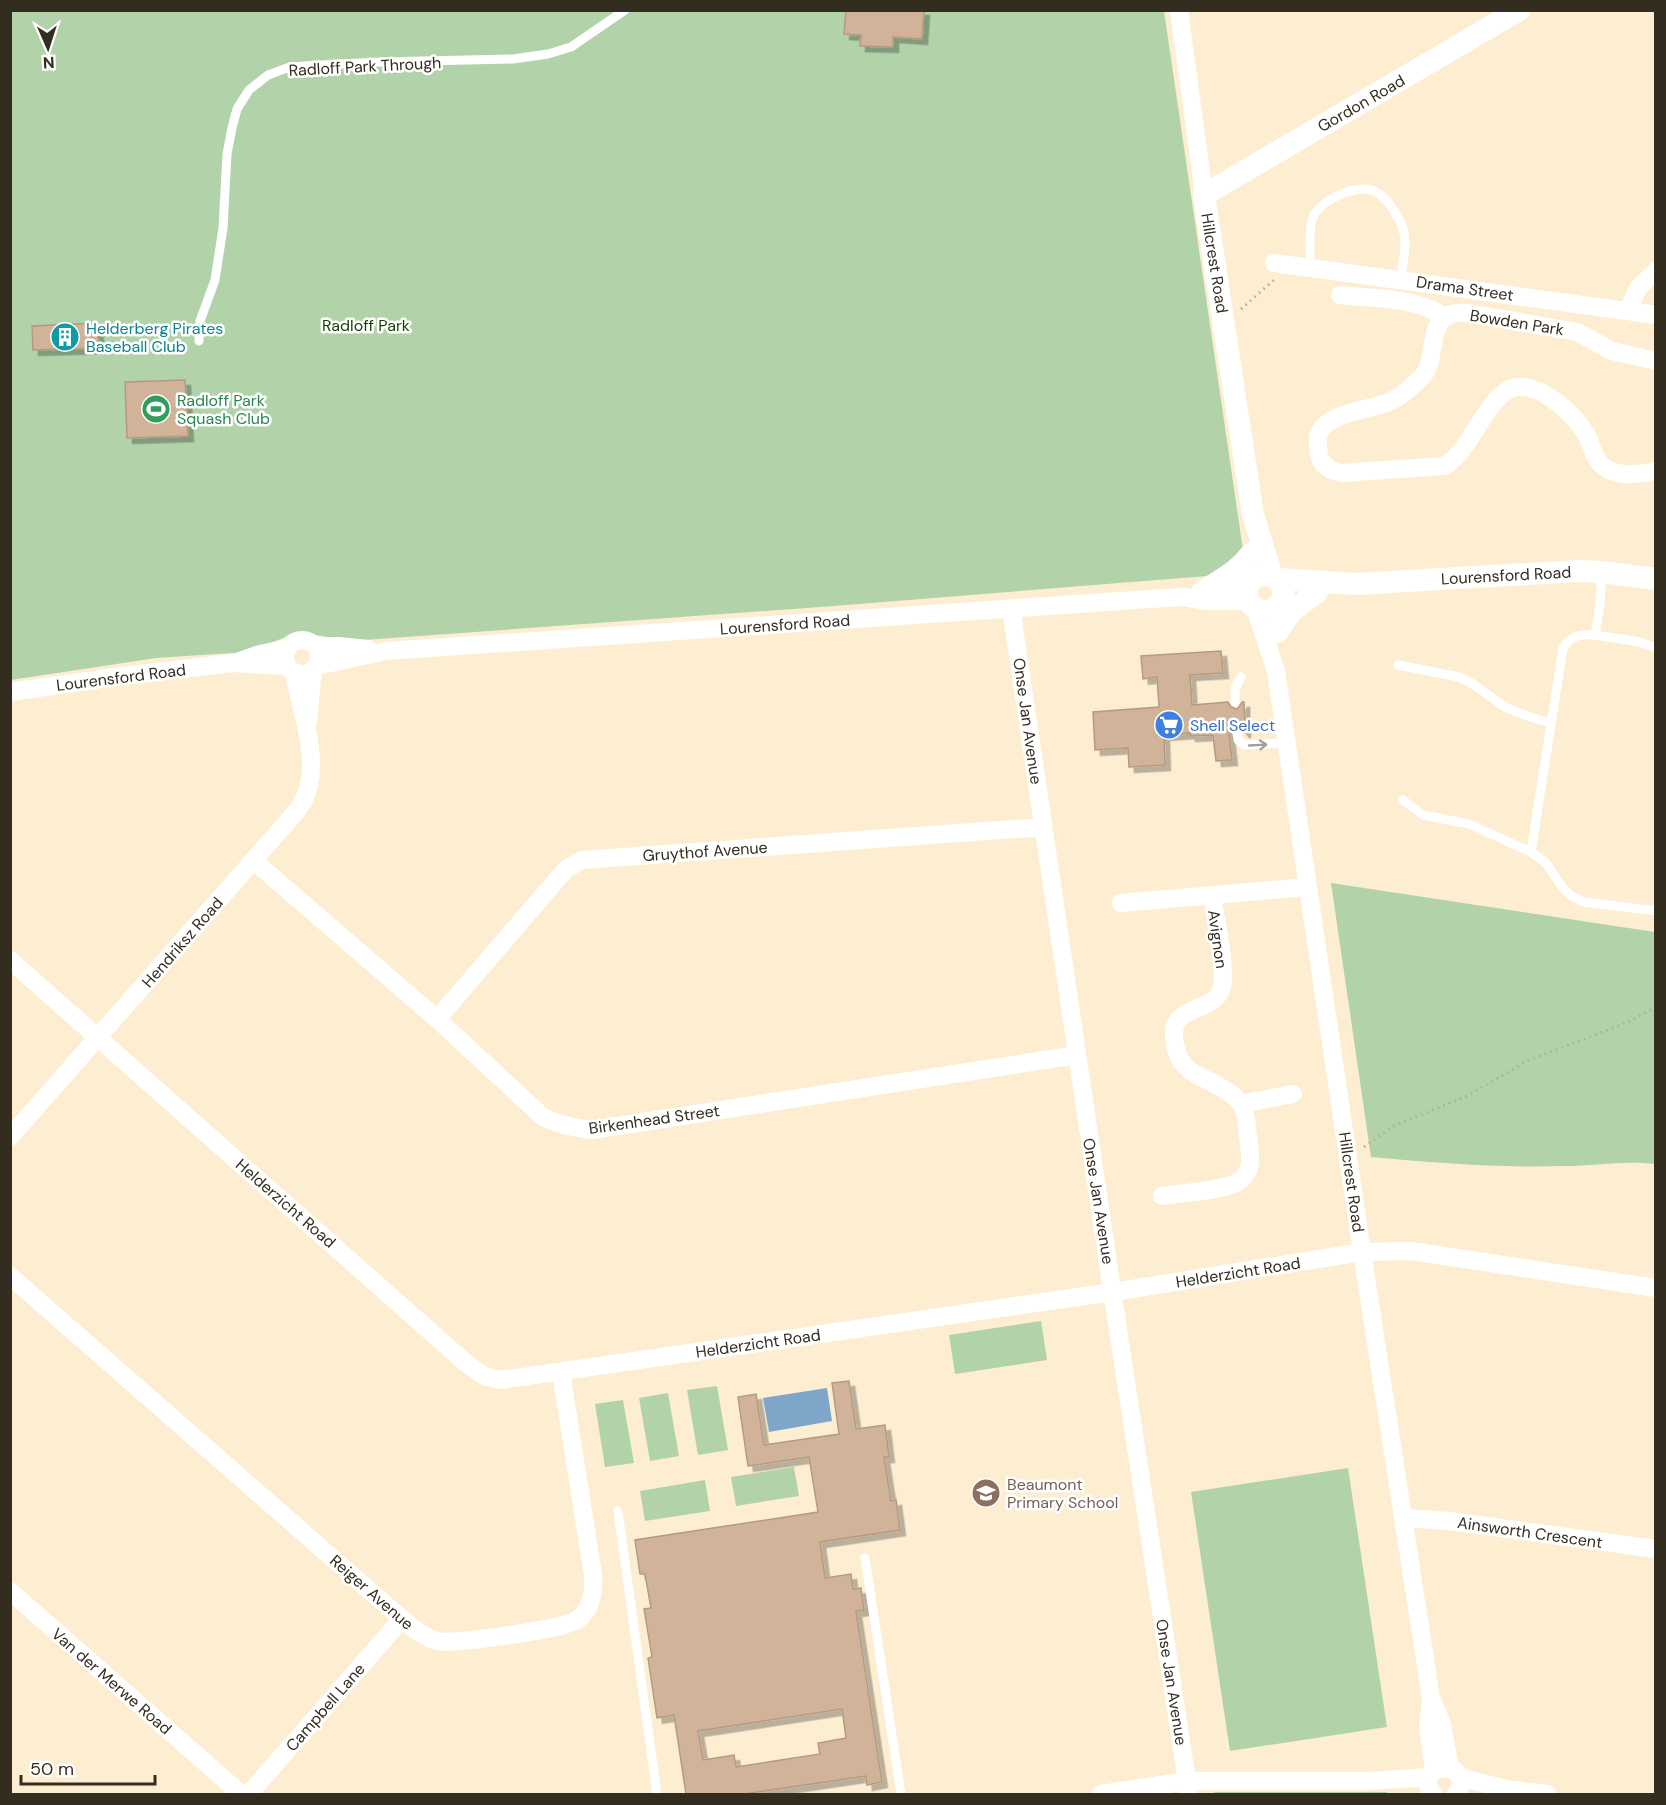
<svg xmlns="http://www.w3.org/2000/svg" width="1666" height="1805" viewBox="0 0 1666 1805" font-family="'DM Sans',sans-serif">
	<style>
		.green { fill: #b2d3aa }
		.water { fill: #7ea6c9 }
		.building { fill: #d0b398; stroke: #b69a80; stroke-width: 1.5; fill-rule: evenodd; filter: url(#shadow) }
		.lines { fill: none; stroke-linecap: round; stroke-linejoin: round }
		.path { stroke: #b7ab94; stroke-width: 3; stroke-dasharray: 1.5 4.5; stroke-linecap: butt }
		.service { stroke: #fff; stroke-width: 9 }
		.minor { stroke: #fff; stroke-width: 18 }
		.tertiary { stroke: #fff; stroke-width: 22 }
		.oneway { stroke: #a3a09a }
		.labels { text-anchor: middle; stroke-width: 5; stroke-linejoin: round; paint-order: stroke }
		.street-label { font-size: 16px; fill: #332d1f; stroke: #fff }
		.park-label { font-size: 16px; fill: #123e03; stroke: #fff }
		.culture-label { font-size: 16px; fill: #0d838f; stroke: #fff; text-anchor: start }
		.leisure-label { font-size: 16px; fill: #27864d; stroke: #fff; text-anchor: start }
		.shop-label { font-size: 16px; fill: #366cbe; stroke: #fff; text-anchor: start }
		.education-label { font-size: 16px; fill: #785e54; stroke: #fff; text-anchor: start }
	</style>
	<defs>
		<filter id="shadow"><feDropShadow dx="5.5" dy="5.5" stdDeviation="0" flood-color="#0004"/></filter>
	</defs>
	<rect width="100%" height="100%" fill="#fdeed2"/>
	<!-- green -->
	<g class="green">
		<polygon points="10,11 1164,11 1243,550 1240,558 1207,576 834,606 350,641 299,632 247,652 156,658 11,680"/>
		<path d="M1331 883 1655 932V1164C1625 1160 1594 1166 1564 1166 1498 1168 1436 1163 1371 1157Z"/>
		<polygon points="1041,1321 1047,1360 955,1374 949,1335"/>
		<polygon points="717,1386 728,1450 698,1455 687,1390"/>
		<polygon points="668,1393 679,1456 650,1461 639,1398"/>
		<polygon points="623,1400 634,1463 605,1467 595,1404"/>
		<polygon points="794,1467 799,1496 736,1506 731,1477"/>
		<polygon points="1348,1468 1387,1727 1230,1751 1191,1492"/>
		<polygon points="705,1480 710,1511 645,1521 640,1491"/>
		<polygon points="1216,1792 1387,1792 1388,1794 1209,1794"/>
	</g>
	<!-- water -->
	<polygon class="water" points="827,1388 832,1421 769,1432 763,1398"/>
	<!-- building -->
	<g class="building">
		<polygon points="846,10 924,10 922,39 893,37 893,47 860,46 861,35 844,34"/>
		<polygon points="97,323 99,348 33,350 32,326"/>
		<polygon points="185,380 188,436 127,438 125,382"/>
		<polygon points="1221,651 1223,673 1190,675 1192,705 1228,702 1231,707 1236,709 1239,707 1242,702 1244,702 1245,732 1244,732 1240,727 1237,726 1232,728 1229,734 1232,760 1216,761 1213,735 1190,736 1190,733 1164,735 1165,765 1129,767 1128,748 1095,750 1093,712 1159,707 1157,677 1143,679 1141,656"/>
		<path d="M849 1381 856 1429 885 1425 889 1457H884L891 1501 896 1500 900 1530 820 1542 825 1578 851 1574 853 1589 861 1588 864 1610 856 1611 882 1782 867 1785 866 1776 744 1794H686L674 1715 657 1718 648 1658 652 1657 644 1609 651 1608 645 1574H640L635 1540 818 1512 809 1457 748 1466 738 1397 756 1394 764 1445 839 1434 832 1383ZM842 1709 846 1738 818 1743 820 1754 736 1767 734 1755 703 1760 698 1731Z"/>
	</g>
	<g class="lines">
		<!-- path -->
		<g class="path">
			<polyline points="1241,309 1274,280"/>
			<polyline points="1364,1147 1395,1125 1465,1097 1529,1060 1626,1023 1656,1007"/>
		</g>
		<!-- service -->
		<g class="service">
			<path d="M1310 268C1311 253 1307 225 1315 213 1320 206 1330 199 1337 196 1363 184 1380 186 1395 213 1397 218 1402 223 1403 229 1408 244 1402 265 1401 280"/>
			<polyline points="199,341 200,321 215,280 223,228 227,154 232,128 237,109 249,90 268,75 287,68 303,66 380,62 513,59 548,54 571,47 625,10"/>
			<polyline points="1602,572 1600,603 1595,635 1640,642 1656,648"/>
			<polyline points="1398,665 1459,677 1473,684 1505,707 1527,716 1551,723"/>
			<polyline points="1235,702 1235,689 1241,677"/>
			<polyline points="1237,733 1238,740 1244,745 1287,743"/>
			<polyline points="1403,800 1423,815 1469,824 1531,852 1546,863 1563,888 1570,895 1584,902 1656,911"/>
			<path d="M1531 852 1563 648C1571 635 1581 634 1595 635"/>
			<polyline points="618,1511 657,1794"/>
			<polyline points="865,1558 901,1794"/>
		</g>
		<!-- minor -->
		<g class="minor">
			<polyline points="1179,10 1204,195"/>
			<polyline points="1274,263 1656,315"/>
			<path d="M1340 295C1375 299 1416 297 1445 317"/>
			<polyline points="1628,310 1638,288 1656,271"/>
			<path d="M1656 361 1612 351 1577 332 1468 313C1419 309 1443 358 1420 379 1411 387 1402 396 1391 401 1371 411 1325 411 1318 436 1317 441 1318 448 1319 454 1321 466 1331 471 1342 473L1444 466C1472 452 1487 391 1517 387 1542 384 1574 414 1586 434 1591 442 1592 452 1597 459 1608 479 1637 475 1656 471"/>
			<polyline points="1209,590 1250,582"/>
			<polyline points="1011,608 1115,1310 1187,1781 1188,1794"/>
			<polyline points="1255,608 1276,671 1362,1252 1431,1698 1442,1724 1450,1768"/>
			<polyline points="1278,634 1279,604"/>
			<circle cx="302" cy="657" r="17"/>
			<polyline points="315,646 339,646 368,649"/>
			<polyline points="240,661 260,654 288,648"/>
			<polyline points="317,666 386,651 1165,598 1185,597 1203,601 1249,601"/>
			<polyline points="10,692 122,676 233,663 288,666"/>
			<polyline points="308,721 313,670"/>
			<path d="M254 861 437 1019 543 1117C559 1125 574 1128 592 1130L1077 1055"/>
			<polyline points="1121,903 1308,887"/>
			<polyline points="10,960 466,1363 484,1376 501,1380 1113,1292 1362,1252 1411,1251 1656,1288"/>
			<polyline points="437,1019 566,869 582,860 1043,827"/>
			<polyline points="1241,1104 1293,1094"/>
			<path d="M10 1137 288 821C293 815 299 809 302 803 324 766 300 710 294 672"/>
			<path d="M1162 1196C1182 1193 1221 1191 1238 1182 1243 1179 1247 1173 1249 1168 1252 1158 1249 1146 1248 1136 1246 1124 1247 1107 1236 1098 1209 1073 1176 1081 1174 1034 1173 1006 1213 1012 1221 990 1228 972 1215 917 1212 896"/>
			<path d="M10 1276 402 1619C413 1628 423 1637 437 1641 452 1645 564 1629 577 1620 592 1610 594 1592 593 1575L561 1372"/>
			<polyline points="1404,1518 1449,1521 1656,1549"/>
			<polyline points="10,1591 241,1794"/>
			<polyline points="1431,1700 1428,1726 1434,1771"/>
			<polyline points="1459,1777 1506,1789 1547,1794"/>
			<polyline points="249,1794 402,1619"/>
			<polyline points="1101,1794 1187,1781 1369,1781 1429,1777"/>
			<path d="M1433 1794C1408 1761 1480 1759 1456 1794"/>
		</g>
		<!-- tertiary -->
		<g class="tertiary">
			<circle cx="1265" cy="593" r="18"/>
			<polyline points="1272,576 1253,515 1204,195 1519,10"/>
			<polyline points="1278,579 1356,584 1579,571 1602,572 1656,579"/>
			<path d="M1202 592C1224 577 1235 574 1252 553"/>
			<polyline points="1278,631 1292,611 1317,592"/>
		</g>
	</g>
	<!-- one-way arrows -->
	<defs><path id="oneway-shaft" d="M-6 0H5M1.5-3L5.5 0L1.5 3" fill="none" stroke-width="1.6" stroke-linecap="round" stroke-linejoin="round" transform="scale(1.5)"/></defs>
	<use class="oneway" href="#oneway-shaft" transform="translate(1258 745) rotate(-3)"/>
	<!-- icons -->
	<defs>
		<g id="building-disc" transform="scale(1.5)"><circle r="9.5" fill="#0f9aa8" stroke="#fff"/><path d="M-4-6H4V6H1V3H-1V6H-4ZM-2.5-4.3h1.7v1.8h-1.7ZM.8-4.3h1.7v1.8H.8ZM-2.5-1h1.7V.8h-1.7ZM.8-1h1.7V.8H.8Z" fill="#fff"/></g>
		<g id="stadium-disc" transform="scale(1.5)"><circle r="9.5" fill="#2e9e5b" stroke="#fff"/><path d="M0-5a6.5 5 0 1 0 0 10a6.5 5 0 1 0 0-10ZM-3.5-1.8h7v3.6h-7Z" fill="#fff"/></g>
		<g id="supermarket-disc" transform="scale(1.5)"><circle r="9.5" fill="#3f7fe0" stroke="#fff"/><path d="M-6-5.5h2.5l.6 2H6L4.5 2H-2.5L-4.4-4H-6ZM-1.5 3.2a1.3 1.3 0 1 0 .1 0ZM3 3.2a1.3 1.3 0 1 0 .1 0Z" fill="#fff"/></g>
		<g id="school-disc" transform="scale(1.5)"><circle r="9.5" fill="#8d6e63" stroke="#fff"/><path d="M0-5L7-2L0 1L-7-2ZM-4 1L0 2.5L4 1V4Q0 6-4 4Z" fill="#fff"/></g>
	</defs>
	<g fill-rule="evenodd">
		<use href="#building-disc" x="65" y="337"/>
		<use href="#stadium-disc" x="156" y="409"/>
		<use href="#supermarket-disc" x="1169" y="725"/>
		<use href="#school-disc" x="986" y="1493"/>
	</g>
	<g class="labels">
		<!-- street labels -->
		<g class="street-label">
			<text transform="translate(365 66) rotate(-3)" y="6">Radloff Park Through</text>
			<text transform="translate(1361 103) rotate(-30)" y="6">Gordon Road</text>
			<text transform="translate(1215 263) rotate(81)" y="6">Hillcrest Road</text>
			<text transform="translate(1465 288) rotate(8)" y="6">Drama Street</text>
			<text transform="translate(1517 322) rotate(9)" y="6">Bowden Park</text>
			<text transform="translate(1506 575) rotate(-3)" y="6">Lourensford Road</text>
			<text transform="translate(785 624) rotate(-4)" y="6">Lourensford Road</text>
			<text transform="translate(121 677) rotate(-7)" y="6">Lourensford Road</text>
			<text transform="translate(1028 721) rotate(82)" y="6">Onse Jan Avenue</text>
			<text transform="translate(705 851) rotate(-4)" y="6">Gruythof Avenue</text>
			<text transform="translate(1218 939) rotate(82)" y="6">Avignon</text>
			<text transform="translate(182 942) rotate(-49)" y="6">Hendriksz Road</text>
			<text transform="translate(654 1119) rotate(-8)" y="6">Birkenhead Street</text>
			<text transform="translate(1352 1182) rotate(82)" y="6">Hillcrest Road</text>
			<text transform="translate(1099 1201) rotate(81)" y="6">Onse Jan Avenue</text>
			<text transform="translate(286 1203) rotate(41)" y="6">Helderzicht Road</text>
			<text transform="translate(1238 1272) rotate(-9)" y="6">Helderzicht Road</text>
			<text transform="translate(758 1343) rotate(-8)" y="6">Helderzicht Road</text>
			<text transform="translate(1530 1532) rotate(8)" y="6">Ainsworth Crescent</text>
			<text transform="translate(372 1592) rotate(41)" y="6">Reiger Avenue</text>
			<text transform="translate(112 1681) rotate(41)" y="6">Van der Merwe Road</text>
			<text transform="translate(1172 1682) rotate(81)" y="6">Onse Jan Avenue</text>
			<text transform="translate(325 1707) rotate(-49)" y="6">Campbell Lane</text>
		</g>
		<!-- park labels -->
		<g class="park-label">
			<text x="366" y="331">Radloff Park</text>
		</g>
		<!-- culture labels -->
		<g class="culture-label">
			<text x="86" y="334">Helderberg Pirates<tspan x="86" dy="18">Baseball Club</tspan></text>
		</g>
		<!-- leisure labels -->
		<g class="leisure-label">
			<text x="177" y="406">Radloff Park<tspan x="177" dy="18">Squash Club</tspan></text>
		</g>
		<!-- shop labels -->
		<g class="shop-label">
			<text x="1190" y="731">Shell Select</text>
		</g>
		<!-- education labels -->
		<g class="education-label">
			<text x="1007" y="1490">Beaumont<tspan x="1007" dy="18">Primary School</tspan></text>
		</g>
	</g>
	<!-- border -->
	<rect width="1666" height="1805" fill="none" stroke="#332d1f" stroke-width="24"/>
	<!-- north arrow -->
	<g transform="translate(48 48) rotate(177)" stroke="#ffffff" stroke-width="4.5" paint-order="stroke">
	<path d="M0-4.5L10 22L0 15L-10 22Z" fill="#332d1f"/>
	<text y="-9" font-size="16" font-weight="bold" text-anchor="middle" fill="#332d1f">N</text>
	</g>
	<!-- scale -->
	<path d="M21 1775v9h134v-9" fill="none" stroke="#332d1f" stroke-width="3"/>
	<text x="30" y="1775" font-size="18" fill="#332d1f" stroke="#ffffff" stroke-width="4.5" paint-order="stroke">50 m</text>
</svg>
